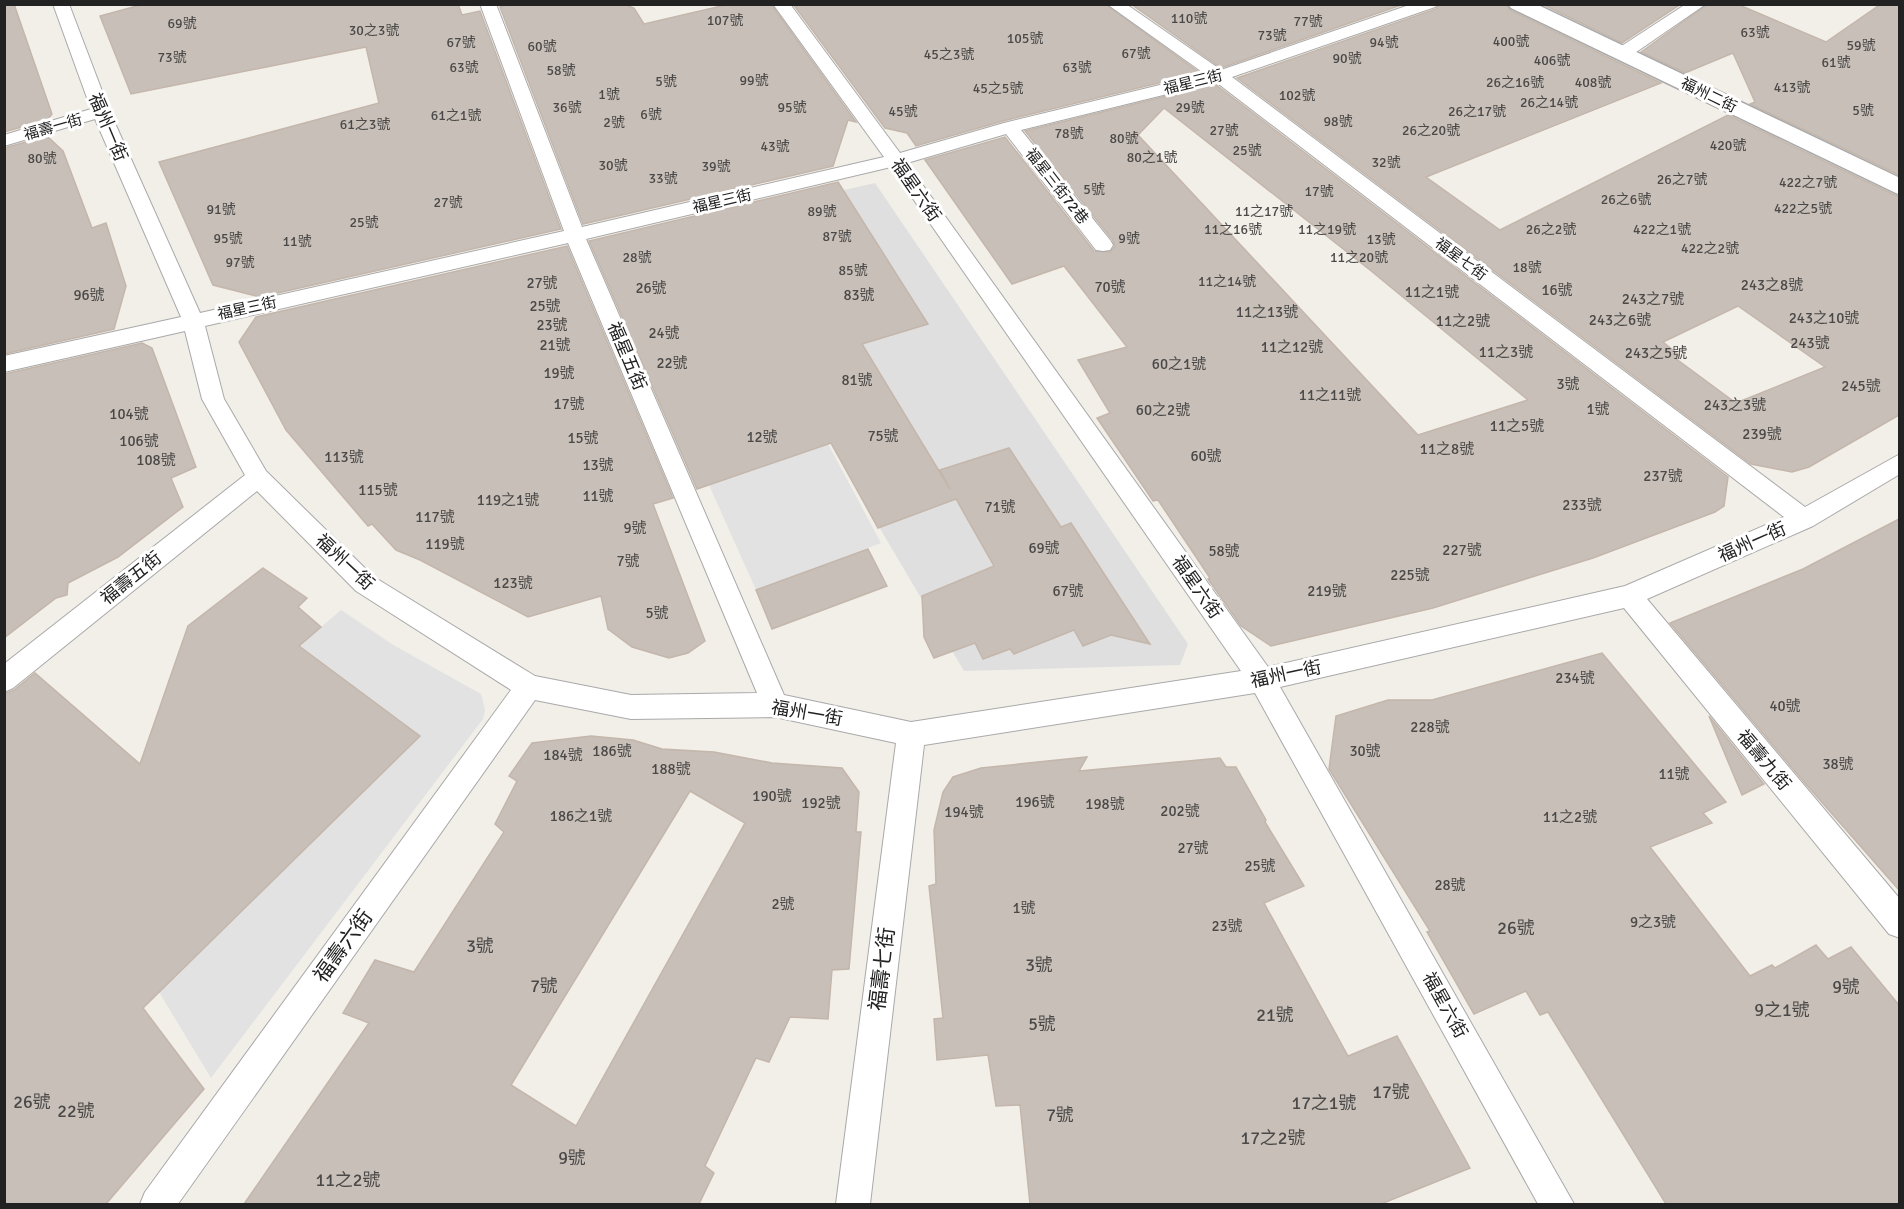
<svg xmlns="http://www.w3.org/2000/svg" width="1904" height="1209" viewBox="0 0 1904 1209" font-family="Signika,'Noto Sans TC',sans-serif">
	<style>
		.residential { fill: #e0dfdf }
		.parking { fill: #e2e2e2 }
		.building { fill: #c7bfb8; stroke: #c4b6ab; stroke-width: 1.5; fill-rule: evenodd }
		.lines { fill: none; stroke-linecap: round; stroke-linejoin: round }
		.service-casing { stroke: #a9a9a9; stroke-width: 2 }
		.minor-casing { stroke: #a9a9a9; stroke-width: 3 }
		.service { fill: #fff; fill-rule: evenodd }
		.minor { fill: #fff; fill-rule: evenodd }
		.labels { text-anchor: middle; stroke-width: 6; stroke-linejoin: round; paint-order: stroke }
		.far-number-label { font-size: 14px; fill: #4b4948 }
		.far-street-label { font-size: 15px; fill: #222; stroke: #fff }
		.number-label { font-size: 15px; fill: #4b4948 }
		.street-label { font-size: 18px; fill: #222; stroke: #fff }
		.near-number-label { font-size: 18px; fill: #4b4948 }
		.near-street-label { font-size: 21px; fill: #222; stroke: #fff }
	</style>
	<rect width="100%" height="100%" fill="#f2efe9"/>
	<!-- residential -->
	<polygon class="residential" points="875,183 1188,644 1180,665 964,671 700,223"/>
	<!-- parking -->
	<g class="parking">
		<polygon points="828,444 881,543 756,590 709,485"/>
		<polygon points="341,610 395,646 481,694 485,710 483,719 211,1078 159,992 420,736 299,646"/>
	</g>
	<!-- building -->
	<g class="building">
		<polygon points="4,4 14,4 52,114 47,120 4,132"/>
		<polygon points="144,4 458,4 462,15 480,11 561,229 260,297 213,285 159,162 379,103 366,47 131,94 100,16"/>
		<polygon points="511,4 623,4 634,8 644,24 730,4 771,4 856,122 848,120 833,166 583,224 500,7"/>
		<polygon points="793,4 1105,4 1200,73 1003,121 916,146 907,133 885,128"/>
		<polygon points="1131,4 1404,4 1221,68"/>
		<path d="M1439 4H1506L1510 10 1661 83 1426 177 1500 230 1728 115 1899 197V415L1809 467 1792 472 1751 464 1237 78 1436 9ZM1738 306 1825 367 1736 403 1675 358 1679 355 1663 342Z"/>
		<polygon points="1542,4 1681,4 1622,43"/>
		<polygon points="1708,4 1737,4 1826,42 1881,4 1899,4 1899,175 1750,104 1755,102 1733,53 1685,73 1641,52"/>
		<path d="M1215 84 1728 477 1724 506 1715 512 1593 558 1433 608 1271 646 1241 626 1208 579 1210 578 1158 500 1153 501 1097 418 1110 413 1078 360 1127 347 1064 266 1012 284 925 160 1005 137 1094 251 1110 252 1115 246 1112 239 1025 131ZM1164 108 1370 270 1528 400 1418 435 1138 135Z"/>
		<polygon points="47,136 63,151 92,228 106,223 126,286 114,329 4,354 4,148"/>
		<polygon points="838,182 928,324 862,344 950,489 940,470 1009,448 1061,527 1071,523 1150,644 1111,635 1083,646 1074,630 1014,654 1010,649 983,659 975,643 934,658 924,637 922,596 994,566 956,499 878,528 831,443 697,489 589,241"/>
		<polygon points="567,246 673,498 653,504 705,641 688,653 669,658 632,647 608,629 601,596 528,617 420,560 396,550 372,524 368,526 286,430 239,342 256,317"/>
		<polygon points="142,343 152,348 196,467 171,478 183,507 118,557 68,583 67,595 56,598 4,638 4,374"/>
		<polygon points="1899,519 1899,890 1804,782 1670,623 1803,569"/>
		<polygon points="868,549 887,586 772,629 756,590"/>
		<polygon points="263,568 307,598 298,607 321,627 299,646 420,736 143,1008 204,1089 106,1204 4,1204 4,694 14,690 35,673 140,764 188,626"/>
		<polygon points="1602,653 1726,802 1703,813 1712,823 1650,847 1750,976 1772,965 1775,968 1816,945 1828,959 1851,947 1899,1005 1899,1204 1666,1204 1548,1012 1540,1015 1526,991 1474,1014 1427,932 1430,931 1329,769 1336,716 1388,700 1432,700"/>
		<polygon points="1709,716 1764,784 1742,795"/>
		<path d="M591 736 633 740 662 749 714 752 772 763 842 768 859 792 856 832H861L849 969 832 970 828 1019 790 1017 769 1062 756 1058 705 1166 714 1173 699 1204H244L369 1023 343 1013 375 960 414 972 504 832 495 824 517 781 509 776 532 743ZM690 791 745 823 576 1126 511 1085Z"/>
		<polygon points="1087,757 1079,771 1220,758 1226,767 1236,767 1266,820 1265,822 1304,886 1264,903 1348,1056 1397,1036 1470,1168 1381,1204 1030,1204 1020,1105 996,1106 988,1055 937,1060 934,1019 943,1018 929,886 936,884 934,830 943,792 953,777 981,768"/>
	</g>
	<g class="lines">
		<!-- service casing -->
		<g class="service-casing">
			<g id="service">
				<path d="M53 4H69L110 112 200 313 564 231 480 4H496L582 227 884 157 773 4H790L900 153 1004 123 1205 74 1107 4H1126L1221 70 1412 4H1437L1435 7 1232 77 1805 507 1900 454V474L1813 526 1647 599 1900 899V938L1889 934 1624 608 1280 687 1574 1204H1538L1255 693 924 745 870 1204H836L896 743 775 717 631 719 535 700 178 1204H140L145 1192 511 690 356 591 257 491 13 688 4 692V664L245 475 202 399 185 331 4 372V356L181 317 95 119 4 146V135L91 109ZM1216 82 1784 517 1625 586 1268 667 907 163 1006 134 1096 250 1103 251 1110 250 1113 245 1110 240 1021 130ZM891 167 1241 671 911 722 784 695 586 239ZM568 243 757 693 631 695 535 676 374 577 266 471 224 399 205 326Z"/>
				<polygon points="1686,4 1706,4 1629,57 1617,57 1615,53 1617,49"/>
			</g>
		</g>
		<!-- minor casing -->
		<g class="minor-casing">
			<polygon id="minor" points="1508,4 1536,4 1900,178 1900,195 1511,8"/>
		</g>
		<!-- service -->
		<use href="#service" class="service"/>
		<!-- minor -->
		<use href="#minor" class="minor"/>
	</g>
	<g class="labels">
		<!-- far-number labels -->
		<g class="far-number-label">
			<text x="1189" y="23">110號</text>
			<text x="725" y="25">107號</text>
			<text x="1308" y="26">77號</text>
			<text x="182" y="28">69號</text>
			<text x="374" y="35">30之3號</text>
			<text x="1755" y="37">63號</text>
			<text x="1272" y="40">73號</text>
			<text x="1025" y="43">105號</text>
			<text x="1511" y="46">400號</text>
			<text x="461" y="47">67號</text>
			<text x="1384" y="47">94號</text>
			<text x="1861" y="50">59號</text>
			<text x="542" y="51">60號</text>
			<text x="1136" y="58">67號</text>
			<text x="949" y="59">45之3號</text>
			<text x="172" y="62">73號</text>
			<text x="1347" y="63">90號</text>
			<text x="1552" y="65">406號</text>
			<text x="1836" y="67">61號</text>
			<text x="464" y="72">63號</text>
			<text x="1077" y="72">63號</text>
			<text x="561" y="75">58號</text>
			<text x="754" y="85">99號</text>
			<text x="666" y="86">5號</text>
			<text x="1515" y="87">26之16號</text>
			<text x="1593" y="87">408號</text>
			<text x="1792" y="92">413號</text>
			<text x="998" y="93">45之5號</text>
			<text x="609" y="99">1號</text>
			<text x="1297" y="100">102號</text>
			<text x="1549" y="107">26之14號</text>
			<text x="567" y="112">36號</text>
			<text x="792" y="112">95號</text>
			<text x="1190" y="112">29號</text>
			<text x="1863" y="115">5號</text>
			<text x="903" y="116">45號</text>
			<text x="1477" y="116">26之17號</text>
			<text x="651" y="119">6號</text>
			<text x="456" y="120">61之1號</text>
			<text x="1338" y="126">98號</text>
			<text x="614" y="127">2號</text>
			<text x="365" y="129">61之3號</text>
			<text x="1224" y="135">27號</text>
			<text x="1431" y="135">26之20號</text>
			<text x="1069" y="138">78號</text>
			<text x="1124" y="143">80號</text>
			<text x="1728" y="150">420號</text>
			<text x="775" y="151">43號</text>
			<text x="1247" y="155">25號</text>
			<text x="1152" y="162">80之1號</text>
			<text x="42" y="163">80號</text>
			<text x="1386" y="167">32號</text>
			<text x="613" y="170">30號</text>
			<text x="716" y="171">39號</text>
			<text x="663" y="183">33號</text>
			<text x="1682" y="184">26之7號</text>
			<text x="1808" y="187">422之7號</text>
			<text x="1094" y="194">5號</text>
			<text x="1319" y="196">17號</text>
			<text x="1626" y="204">26之6號</text>
			<text x="448" y="207">27號</text>
			<text x="1803" y="213">422之5號</text>
			<text x="221" y="214">91號</text>
			<text x="822" y="216">89號</text>
			<text x="1264" y="216">11之17號</text>
			<text x="364" y="227">25號</text>
			<text x="1233" y="234">11之16號</text>
			<text x="1327" y="234">11之19號</text>
			<text x="1551" y="234">26之2號</text>
			<text x="1662" y="234">422之1號</text>
			<text x="837" y="241">87號</text>
			<text x="228" y="243">95號</text>
			<text x="1129" y="243">9號</text>
			<text x="1381" y="244">13號</text>
			<text x="297" y="246">11號</text>
			<text x="1710" y="253">422之2號</text>
			<text x="637" y="262">28號</text>
			<text x="1359" y="262">11之20號</text>
			<text x="240" y="267">97號</text>
			<text x="1527" y="272">18號</text>
			<text x="853" y="275">85號</text>
			<text x="1227" y="286">11之14號</text>
		</g>
		<!-- far-street labels -->
		<g class="far-street-label">
			<text transform="translate(1193 82) rotate(-14)" y="5">福星三街</text>
			<text transform="translate(1709 95) rotate(26)" y="5">福州二街</text>
			<text transform="translate(53 127) rotate(-16)" y="5">福壽一街</text>
			<text transform="translate(1057 186) rotate(52)" y="5">福星三街72巷</text>
			<text transform="translate(722 201) rotate(-13)" y="5">福星三街</text>
			<text transform="translate(1461 259) rotate(37)" y="5">福星七街</text>
			<text transform="translate(247 308) rotate(-12)" y="5">福星三街</text>
		</g>
		<!-- number labels -->
		<g class="number-label">
			<text x="542" y="288">27號</text>
			<text x="1772" y="290">243之8號</text>
			<text x="1110" y="292">70號</text>
			<text x="651" y="293">26號</text>
			<text x="1557" y="295">16號</text>
			<text x="1432" y="297">11之1號</text>
			<text x="89" y="300">96號</text>
			<text x="859" y="300">83號</text>
			<text x="1653" y="304">243之7號</text>
			<text x="545" y="311">25號</text>
			<text x="1267" y="317">11之13號</text>
			<text x="1824" y="323">243之10號</text>
			<text x="1620" y="325">243之6號</text>
			<text x="1463" y="326">11之2號</text>
			<text x="552" y="330">23號</text>
			<text x="664" y="338">24號</text>
			<text x="1810" y="348">243號</text>
			<text x="555" y="350">21號</text>
			<text x="1292" y="352">11之12號</text>
			<text x="1506" y="357">11之3號</text>
			<text x="1656" y="358">243之5號</text>
			<text x="672" y="368">22號</text>
			<text x="1179" y="369">60之1號</text>
			<text x="559" y="378">19號</text>
			<text x="857" y="385">81號</text>
			<text x="1568" y="389">3號</text>
			<text x="1861" y="391">245號</text>
			<text x="1330" y="400">11之11號</text>
			<text x="569" y="409">17號</text>
			<text x="1735" y="410">243之3號</text>
			<text x="1598" y="414">1號</text>
			<text x="1163" y="415">60之2號</text>
			<text x="129" y="419">104號</text>
			<text x="1517" y="431">11之5號</text>
			<text x="1762" y="439">239號</text>
			<text x="883" y="441">75號</text>
			<text x="762" y="442">12號</text>
			<text x="583" y="443">15號</text>
			<text x="139" y="446">106號</text>
			<text x="1447" y="454">11之8號</text>
			<text x="1206" y="461">60號</text>
			<text x="344" y="462">113號</text>
			<text x="156" y="465">108號</text>
			<text x="598" y="470">13號</text>
			<text x="1663" y="481">237號</text>
			<text x="378" y="495">115號</text>
			<text x="598" y="501">11號</text>
			<text x="508" y="505">119之1號</text>
			<text x="1582" y="510">233號</text>
			<text x="1000" y="512">71號</text>
			<text x="435" y="522">117號</text>
			<text x="635" y="533">9號</text>
			<text x="445" y="549">119號</text>
			<text x="1044" y="553">69號</text>
			<text x="1462" y="555">227號</text>
			<text x="1224" y="556">58號</text>
			<text x="628" y="566">7號</text>
			<text x="1410" y="580">225號</text>
			<text x="513" y="588">123號</text>
			<text x="1068" y="596">67號</text>
			<text x="1327" y="596">219號</text>
			<text x="657" y="618">5號</text>
			<text x="1575" y="683">234號</text>
			<text x="1785" y="711">40號</text>
			<text x="1430" y="732">228號</text>
			<text x="612" y="756">186號</text>
			<text x="1365" y="756">30號</text>
			<text x="563" y="760">184號</text>
			<text x="1838" y="769">38號</text>
			<text x="671" y="774">188號</text>
			<text x="1674" y="779">11號</text>
			<text x="772" y="801">190號</text>
			<text x="1035" y="807">196號</text>
			<text x="821" y="808">192號</text>
			<text x="1105" y="809">198號</text>
			<text x="1180" y="816">202號</text>
			<text x="964" y="817">194號</text>
			<text x="581" y="821">186之1號</text>
			<text x="1570" y="822">11之2號</text>
			<text x="1193" y="853">27號</text>
			<text x="1260" y="871">25號</text>
			<text x="1450" y="890">28號</text>
			<text x="783" y="909">2號</text>
			<text x="1024" y="913">1號</text>
			<text x="1653" y="927">9之3號</text>
			<text x="1227" y="931">23號</text>
		</g>
		<!-- street labels -->
		<g class="street-label">
			<text transform="translate(108 127) rotate(67)" y="6">福州一街</text>
			<text transform="translate(916 190) rotate(55)" y="6">福星六街</text>
			<text transform="translate(627 356) rotate(67)" y="6">福星五街</text>
			<text transform="translate(1752 542) rotate(-24)" y="6">福州一街</text>
			<text transform="translate(345 562) rotate(43)" y="6">福州一街</text>
			<text transform="translate(131 578) rotate(-39)" y="6">福壽五街</text>
			<text transform="translate(1197 587) rotate(55)" y="6">福星六街</text>
			<text transform="translate(1286 674) rotate(-12)" y="6">福州一街</text>
			<text transform="translate(807 713) rotate(10)" y="6">福州一街</text>
			<text transform="translate(1764 760) rotate(50)" y="6">福壽九街</text>
			<text transform="translate(1445 1005) rotate(61)" y="6">福星六街</text>
		</g>
		<!-- near-number labels -->
		<g class="near-number-label">
			<text x="1516" y="934">26號</text>
			<text x="480" y="952">3號</text>
			<text x="1039" y="971">3號</text>
			<text x="544" y="992">7號</text>
			<text x="1846" y="993">9號</text>
			<text x="1782" y="1016">9之1號</text>
			<text x="1275" y="1021">21號</text>
			<text x="1042" y="1030">5號</text>
			<text x="1391" y="1098">17號</text>
			<text x="32" y="1108">26號</text>
			<text x="1324" y="1109">17之1號</text>
			<text x="76" y="1117">22號</text>
			<text x="1060" y="1121">7號</text>
			<text x="1273" y="1144">17之2號</text>
			<text x="572" y="1164">9號</text>
			<text x="348" y="1186">11之2號</text>
		</g>
		<!-- near-street labels -->
		<g class="near-street-label">
			<text transform="translate(343 946) rotate(-54)" y="7">福壽六街</text>
			<text transform="translate(882 969) rotate(-83)" y="7">福壽七街</text>
		</g>
	</g>
	<!-- border -->
	<rect width="1904" height="1209" fill="none" stroke="#222222" stroke-width="12"/>
</svg>
